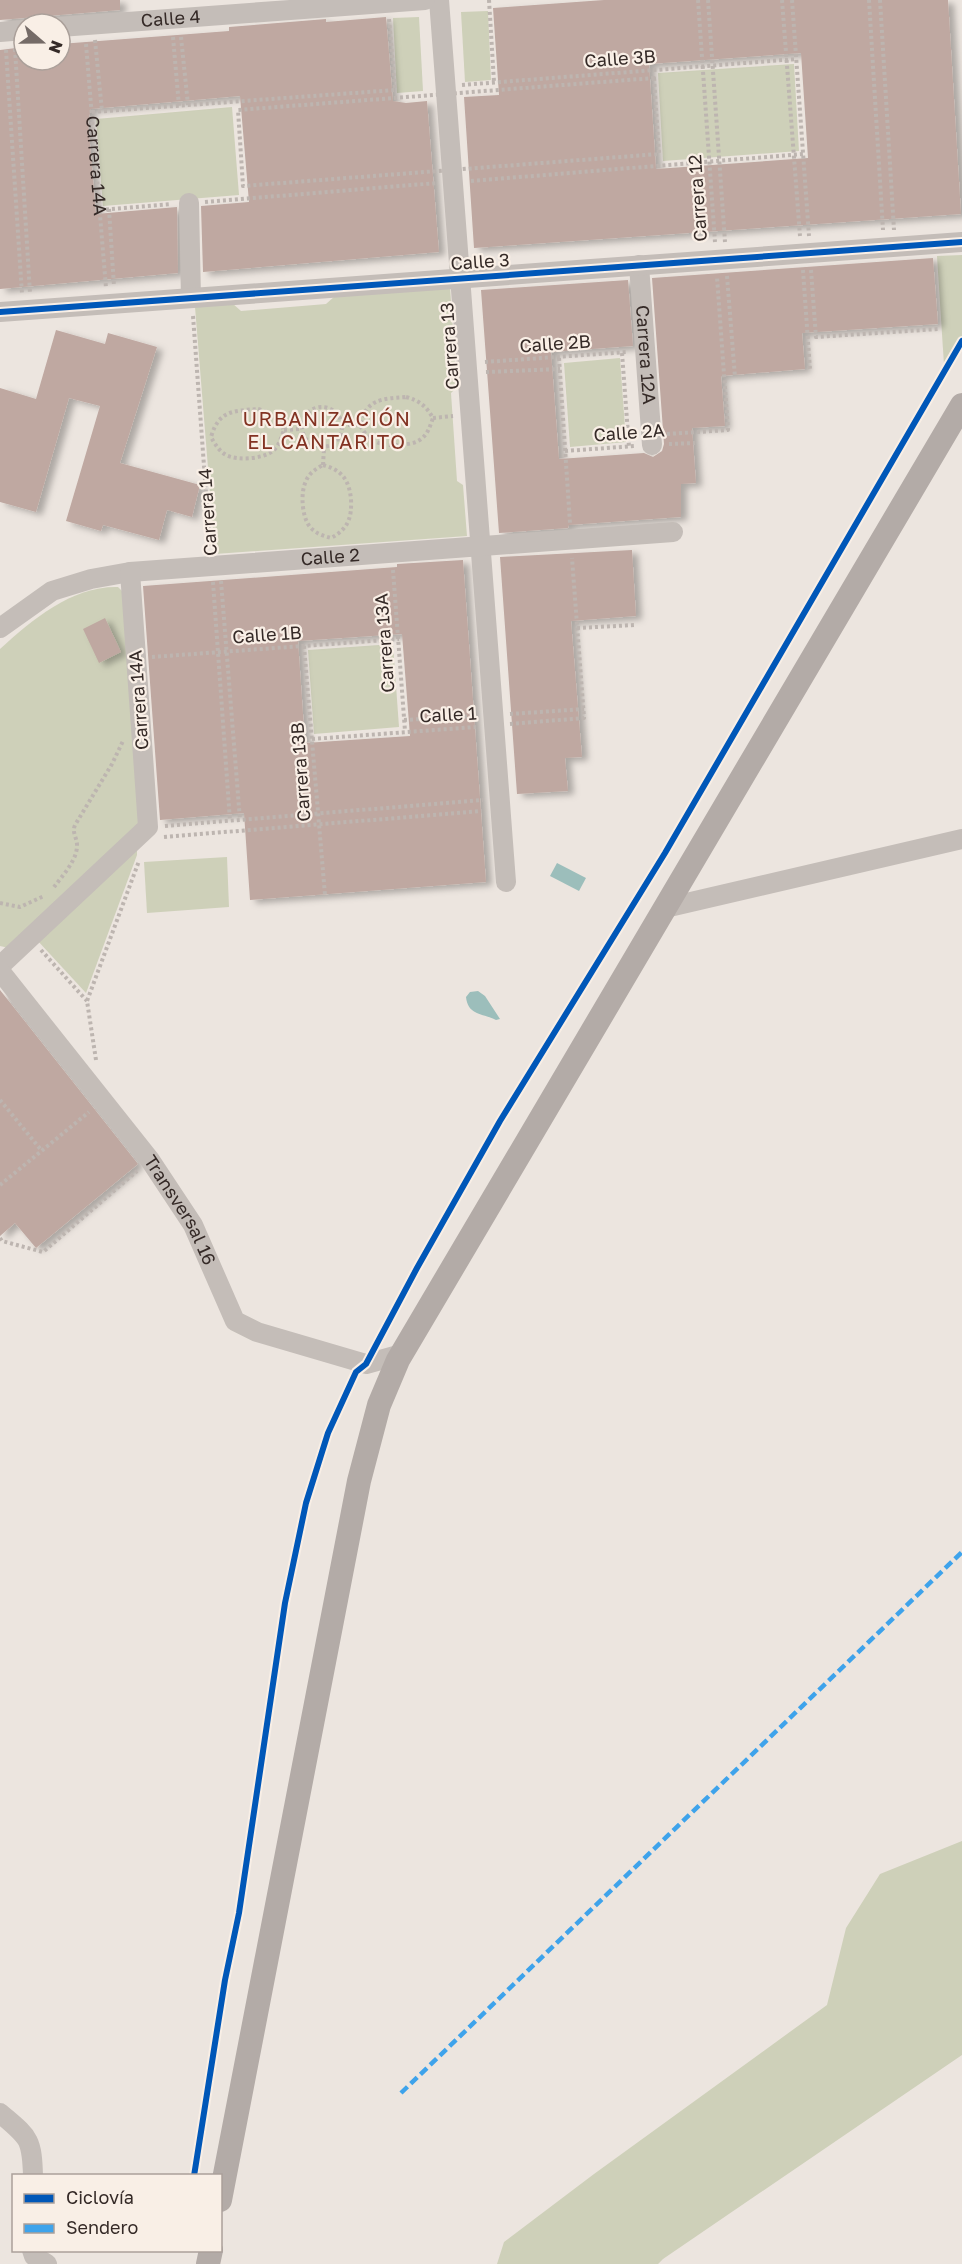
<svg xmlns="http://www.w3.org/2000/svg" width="962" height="2264" viewBox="0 0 962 2264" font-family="'Golos Text',sans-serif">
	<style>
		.green { fill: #ced0b9 }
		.water { fill: #9cbebb }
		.building { fill: #bfa8a1; fill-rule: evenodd; filter: url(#shadow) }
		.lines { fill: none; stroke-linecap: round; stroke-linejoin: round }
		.path { stroke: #bdb5b0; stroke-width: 4; stroke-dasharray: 3 3; stroke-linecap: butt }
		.minor { stroke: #c4bdb8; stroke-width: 20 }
		.major { stroke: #b3aba7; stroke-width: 24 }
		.quiet { stroke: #3ea3eb; stroke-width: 4.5; stroke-dasharray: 9 4.5; stroke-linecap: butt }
		.cycleway-casing { stroke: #f9efe6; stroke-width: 10 }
		.cycleway { stroke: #0057b8; stroke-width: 6 }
		.labels { text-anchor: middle; stroke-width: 4.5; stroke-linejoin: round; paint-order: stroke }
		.street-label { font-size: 18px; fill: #352a27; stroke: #f9efe6 }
		.neighbourhood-label { font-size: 20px; letter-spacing: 1.5px; fill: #823222; stroke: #f9efe6 }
	</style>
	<defs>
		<filter id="shadow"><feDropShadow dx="6" dy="3.5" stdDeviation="3" flood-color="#0004"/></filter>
	</defs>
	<rect width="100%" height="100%" fill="#ece5df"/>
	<!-- green -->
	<g class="green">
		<polygon points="488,11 491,80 465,82 461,12"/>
		<polygon points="419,17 423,91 397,93 393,18"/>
		<polygon points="794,64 799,151 663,161 658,73"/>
		<polygon points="232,107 239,195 103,206 96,119"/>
		<polygon points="962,255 962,337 944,365 937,256"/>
		<polygon points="450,287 457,387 451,393 457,481 463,485 467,536 215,554 195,307 232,303 241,311 326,304 335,296"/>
		<polygon points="620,358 626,442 570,447 564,363"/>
		<path d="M118 587 122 591 143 826 9 948 0 946V649C33 619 72 586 118 587Z"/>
		<polygon points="393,644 399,727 314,734 308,650"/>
		<polygon points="137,847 137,855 86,993 37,940"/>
		<polygon points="227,857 229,907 147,913 144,862"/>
		<polygon points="962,1841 962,2055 663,2259 658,2264 497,2264 504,2242 594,2174 827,2005 846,1928 880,1874"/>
	</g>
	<!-- water -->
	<g class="water">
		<polygon points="557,863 586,878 579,891 550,876"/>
		<path d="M478 991 485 996 500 1019 496 1020C483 1013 468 1016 466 997L470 992Z"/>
	</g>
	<!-- building -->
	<g class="building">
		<polygon points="0,0 120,0 120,10 0,20"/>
		<path d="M604 0H948L961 214 474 248 464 97 499 95 493 8ZM801 53 808 158 656 169 649 64Z"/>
		<polygon points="386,17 393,101 406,103 427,101 439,252 203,272 201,206 249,202 240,96 206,99 91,109 88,121 96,214 177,207 178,273 0,289 0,50 24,47 24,60 60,60 60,44 229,31 229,27 326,19 326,22"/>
		<polygon points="933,258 938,324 802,333 805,369 721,376 725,426 692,428 696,483 681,484 681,517 569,525 568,528 499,533 481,290 628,280 633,346 551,352 559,459 644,453 653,457 662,451 664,444 652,278"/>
		<polygon points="56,330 105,344 108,333 157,347 120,463 200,485 192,517 167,510 159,540 103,525 101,531 66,521 100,406 69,398 36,512 0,502 0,388 36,399"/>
		<polygon points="632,550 636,616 571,621 582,757 565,758 568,791 517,794 500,557"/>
		<path d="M463 560 486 882 250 900 244 813 160 820 143 586 397 567V564ZM402 634 410 736 305 743 298 641Z"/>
		<polygon points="105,618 121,652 99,663 83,629"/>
		<polygon points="0,990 138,1164 36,1248 15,1223 0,1236"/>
	</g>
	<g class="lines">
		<!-- path -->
		<g class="path">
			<polyline points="489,0 494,82"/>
			<polyline points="698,0 715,242"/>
			<polyline points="708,0 725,242"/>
			<polyline points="782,0 800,236"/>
			<polyline points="792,0 809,236"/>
			<polyline points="869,0 883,230"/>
			<polyline points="880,0 894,230"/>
			<polyline points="173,37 179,106"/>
			<polyline points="181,37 188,105"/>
			<polyline points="95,40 102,111"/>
			<path id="s1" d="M86 44 106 288"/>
			<polyline points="15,49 30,293"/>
			<polyline points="6,50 22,294"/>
			<polygon points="654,78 659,154 243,186 238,110"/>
			<polyline points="462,85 796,59"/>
			<polyline points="92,112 395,90 389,19"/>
			<polyline points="471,181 803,154"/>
			<polyline points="205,202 437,183"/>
			<polyline points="109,209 114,286"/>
			<polyline points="100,210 171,204"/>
			<polyline points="803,270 810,370"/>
			<polyline points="811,270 816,337 938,329"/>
			<polyline points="727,276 735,377"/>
			<polyline points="193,316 210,548"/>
			<polyline points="622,353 629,447"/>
			<polyline points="559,358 570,523"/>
			<polyline points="485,362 627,352"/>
			<polyline points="486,372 560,369"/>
			<path d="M406 397C420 401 426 406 433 418 430 426 428 434 421 439 415 444 407 444 399 445 380 446 369 442 360 425 367 398 382 399 406 397Z"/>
			<circle cx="322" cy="427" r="20"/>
			<path d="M258 409C271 413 277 418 284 430 281 438 279 446 273 451 262 459 238 461 226 455 219 451 215 444 211 437 219 410 233 411 258 409Z"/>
			<polyline points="433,418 453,416"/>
			<polyline points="342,425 360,425"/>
			<polyline points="284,430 301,429"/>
			<polyline points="667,434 728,430 717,277"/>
			<polyline points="669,444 695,443"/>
			<polyline points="565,451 635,446"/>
			<path d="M323 465C342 470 349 480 351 499 352 518 348 529 331 538 324 536 316 534 310 527 302 517 300 493 306 481 309 473 316 469 323 465Z"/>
			<polyline points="323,465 324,448"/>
			<polyline points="393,570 405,731"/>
			<polyline points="221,581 240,820"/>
			<polyline points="213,582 230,821"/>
			<polyline points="577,628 635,625"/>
			<polyline points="304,646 325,895"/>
			<polyline points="152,657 399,639"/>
			<polyline points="510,714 584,709"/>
			<polyline points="404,720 475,716"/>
			<polyline points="510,724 584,718 572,558"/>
			<polyline points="312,739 476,727"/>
			<polyline points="165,826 483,800"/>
			<polyline points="164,837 482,811"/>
			<path d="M54 887C63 875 78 859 77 844 76 836 72 832 75 825L112 764 123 741"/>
			<polyline points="0,903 20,907 44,896"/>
			<polyline points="41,950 87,1001"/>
			<polyline points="96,1060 87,1001 139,861"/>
			<polyline points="0,1100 42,1151"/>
			<polyline points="0,1185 89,1112"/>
			<polyline points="0,1238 2,1241 43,1252 137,1171"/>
		</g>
		<!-- minor -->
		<g class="minor">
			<polyline points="439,0 506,882"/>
			<path id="s2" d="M60 27 425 0"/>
			<polyline points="0,32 24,30"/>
			<polyline points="189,203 191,298"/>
			<path id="s3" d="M639 265 652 445"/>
			<polyline points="0,312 962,242"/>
			<path id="s4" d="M0 628 52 591 91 579 130 572 673 532"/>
			<polyline points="665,908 962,839"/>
			<polyline points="0,966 148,827 130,572"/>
			<path id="s5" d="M0 971 150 1160 193 1225 235 1321 257 1332 366 1364 402 1354"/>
			<path d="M0 2113C28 2137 32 2137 33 2176"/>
			<polyline points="32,2250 34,2256 47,2264"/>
		</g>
		<!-- major -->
		<g class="major">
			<polyline points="220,2200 359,1481 379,1405 398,1360 962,405"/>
			<polyline points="208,2264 211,2250"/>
		</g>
		<!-- quiet -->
		<polyline class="quiet" points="401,2093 962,1552"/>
		<!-- cycleway casing -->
		<g class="cycleway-casing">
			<g id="cycleway">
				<polyline points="0,312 962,242"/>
				<polyline points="194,2176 225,1980 239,1913 285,1603 306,1503 328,1433 356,1372 366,1364 417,1268 500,1121 665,853 962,341"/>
			</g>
		</g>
		<!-- cycleway -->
		<use href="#cycleway" class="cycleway"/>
	</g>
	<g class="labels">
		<!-- street labels -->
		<g class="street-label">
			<text dy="6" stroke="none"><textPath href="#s2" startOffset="111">Calle 4</textPath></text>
			<text transform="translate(620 59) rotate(-4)" y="6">Calle 3B</text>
			<text dy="6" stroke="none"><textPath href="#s1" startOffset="122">Carrera 14A</textPath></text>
			<text transform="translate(698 198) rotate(-94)" y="6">Carrera 12</text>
			<text transform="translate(480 262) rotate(-4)" y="6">Calle 3</text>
			<text transform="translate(555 344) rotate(-4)" y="6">Calle 2B</text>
			<text transform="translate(450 346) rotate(-94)" y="6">Carrera 13</text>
			<text dy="6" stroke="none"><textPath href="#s3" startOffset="90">Carrera 12A</textPath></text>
			<text transform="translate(629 433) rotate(-4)" y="6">Calle 2A</text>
			<text transform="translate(208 512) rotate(-94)" y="6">Carrera 14</text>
			<text dy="6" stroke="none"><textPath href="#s4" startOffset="345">Calle 2</textPath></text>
			<text transform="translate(267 635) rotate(-4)" y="6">Calle 1B</text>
			<text transform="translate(385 643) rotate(-94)" y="6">Carrera 13A</text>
			<text transform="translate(139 700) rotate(-94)" y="6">Carrera 14A</text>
			<text transform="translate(448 715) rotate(-3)" y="6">Calle 1</text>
			<text transform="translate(301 772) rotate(-94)" y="6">Carrera 13B</text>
			<text dy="6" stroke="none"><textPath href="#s5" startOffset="300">Transversal 16</textPath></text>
		</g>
		<!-- neighbourhood labels -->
		<g class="neighbourhood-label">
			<text x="327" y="426">URBANIZACIÓN<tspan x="327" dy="23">EL CANTARITO</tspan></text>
		</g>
	</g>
	<!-- legend -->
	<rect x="12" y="2174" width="210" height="78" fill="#f9efe6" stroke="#aba09a" stroke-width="1.5"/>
	<rect x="24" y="2194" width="30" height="9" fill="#0057b8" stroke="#aba09a" stroke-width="1.5"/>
	<text x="66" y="2204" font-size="18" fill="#352a27">Ciclovía</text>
	<rect x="24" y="2224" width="30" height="9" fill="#3ea3eb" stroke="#aba09a" stroke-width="1.5"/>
	<text x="66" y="2234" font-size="18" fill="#352a27">Sendero</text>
	<!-- north arrow -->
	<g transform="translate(42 42) rotate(110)"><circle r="28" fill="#f9efe6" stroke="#aba09a" stroke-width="1.5"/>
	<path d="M0-4.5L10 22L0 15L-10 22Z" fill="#756b67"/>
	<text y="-9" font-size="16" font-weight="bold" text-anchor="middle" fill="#352a27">N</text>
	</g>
</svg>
